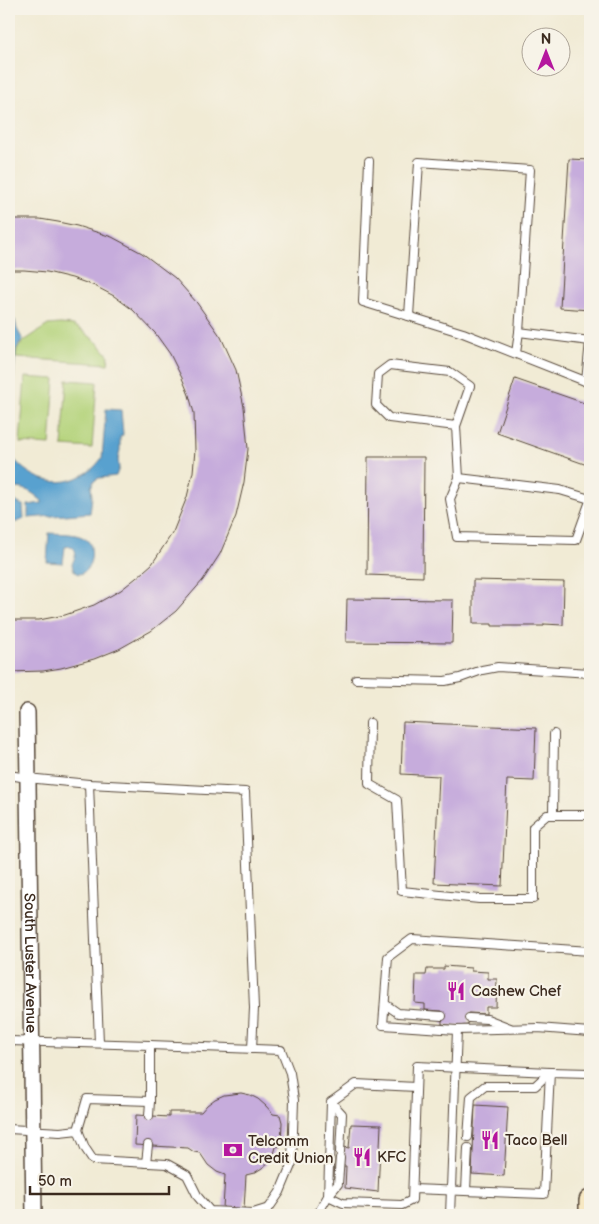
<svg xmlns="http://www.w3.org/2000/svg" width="599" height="1224" viewBox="0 0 599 1224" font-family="'Balsamiq Sans',sans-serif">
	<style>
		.green { fill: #b4d37a; stroke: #787e4c }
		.water { fill: #58a1cf; stroke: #4a6676 }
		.building { fill: #c6acdc }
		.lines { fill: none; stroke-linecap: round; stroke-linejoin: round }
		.lane-casing { stroke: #564739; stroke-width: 10 }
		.street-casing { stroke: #564739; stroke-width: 18 }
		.secondary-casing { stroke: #564739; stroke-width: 24 }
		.lane { stroke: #fff; stroke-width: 8 }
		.street { stroke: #fff; stroke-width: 15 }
		.secondary { stroke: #f7e8c3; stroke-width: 21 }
		.labels { text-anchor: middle; stroke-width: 4.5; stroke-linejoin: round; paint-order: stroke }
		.street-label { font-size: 15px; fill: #3b2a1e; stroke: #f7f3e8 }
		.poi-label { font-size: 15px; fill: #3b2a1e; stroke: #f7f3e8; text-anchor: start }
	</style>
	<rect width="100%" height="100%" fill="#f7f3e8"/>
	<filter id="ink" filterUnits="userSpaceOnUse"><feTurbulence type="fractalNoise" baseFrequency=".02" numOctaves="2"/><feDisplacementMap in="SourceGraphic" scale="10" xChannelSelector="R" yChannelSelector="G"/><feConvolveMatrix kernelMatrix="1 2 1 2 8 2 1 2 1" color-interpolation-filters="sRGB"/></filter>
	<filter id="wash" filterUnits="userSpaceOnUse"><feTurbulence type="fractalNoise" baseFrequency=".0096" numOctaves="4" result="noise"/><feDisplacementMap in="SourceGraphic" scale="20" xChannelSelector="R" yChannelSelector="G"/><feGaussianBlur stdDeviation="1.12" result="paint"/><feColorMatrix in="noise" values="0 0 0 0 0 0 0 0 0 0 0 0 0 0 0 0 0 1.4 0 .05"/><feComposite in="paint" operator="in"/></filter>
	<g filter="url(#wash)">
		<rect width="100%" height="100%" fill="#f1ebd5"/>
		<!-- green -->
		<g class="green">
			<polygon points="60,324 73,325 82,330 99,344 109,356 108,364 16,358 17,349 24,341 48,325"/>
			<polygon points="25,377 55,379 50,445 20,443"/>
			<polygon points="67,380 97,382 92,448 62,446"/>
		</g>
		<!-- water -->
		<g class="water">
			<polygon points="9,320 15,320 17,329 23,340 16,349 9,437"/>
			<path d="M106 409 121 410 123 434 122 436 120 437V450L118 460 119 468 116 476 99 478 94 481 91 487 92 497 90 513 28 518V505L42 503V501C34 494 27 488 16 488 8 495 15 503 23 505L24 519 17 522H9V452C26 479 60 492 88 472 94 468 98 463 102 458Z"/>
			<path d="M49 533C61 534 79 532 88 541 90 543 91 546 91 548 95 569 75 585 72 564 75 557 79 550 70 546L65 547 63 563 47 562Z"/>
		</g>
		<g id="blocks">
			<!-- building -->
			<g class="building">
				<polygon points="569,159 590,160 590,310 560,308"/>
				<polygon points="9,219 40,219 58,222 77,226 112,237 142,253 175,278 197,303 221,337 236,370 244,407 248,449 244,482 236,516 220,554 203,580 176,611 151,631 119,649 94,659 61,668 43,671 9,672 9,620 39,620 65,615 94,605 121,590 136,578 152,564 173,532 187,497 193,472 195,450 194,413 189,395 182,378 170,354 155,333 133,310 114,296 95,286 72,278 47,272 24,270 9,270"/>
				<polygon points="515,379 590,405 590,466 497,433"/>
				<polygon points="368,457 424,457 423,577 367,575"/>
				<polygon points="473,580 564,582 563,625 544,624 544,626 492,626 492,624 473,624"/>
				<polygon points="347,599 453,600 452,643 346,642"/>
				<polygon points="403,722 536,728 534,781 507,780 502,886 434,883 439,776 401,774"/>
				<polygon points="444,966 471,968 471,971 488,972 488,979 497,979 496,1007 486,1007 486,1014 469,1013 468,1025 455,1026 442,1024 442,1011 425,1010 425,1004 415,1003 416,975 426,975 427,969 444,969"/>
				<polygon points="241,1093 250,1095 258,1099 266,1106 273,1114 280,1115 282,1122 281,1146 276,1147 274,1154 268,1163 262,1168 254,1173 246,1175 244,1209 223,1208 225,1175 217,1172 208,1165 200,1153 194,1152 188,1148 135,1145 136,1115 169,1117 169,1112 201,1112 207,1105 215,1099 224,1095"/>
				<polygon points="475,1105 508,1107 504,1176 472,1174"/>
				<polygon points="351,1124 381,1125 378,1192 345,1188 346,1166 343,1166 344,1147 349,1148"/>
			</g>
		</g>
	</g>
	<g filter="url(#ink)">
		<use href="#blocks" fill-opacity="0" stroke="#564739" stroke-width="1"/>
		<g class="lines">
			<!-- lane casing -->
			<g class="lane-casing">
				<g id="lane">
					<polyline points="369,161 363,302 463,333 590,383"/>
					<polyline points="409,316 419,162 530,170 519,332 516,353"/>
					<polyline points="519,332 590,341"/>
					<polyline points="586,382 590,341"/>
					<polyline points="456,426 389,418 376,405 378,374 390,365 450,372 470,386 456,426 459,478"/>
					<polyline points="590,499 560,490 459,478 450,499 457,537 576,540 590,501"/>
					<polyline points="356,679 445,681 460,678 482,670 498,667 590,673"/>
					<polyline points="370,723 369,784 397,800 402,891 479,899 533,899 533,827 547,815 590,815"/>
					<polyline points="9,775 27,778 89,784 245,792 254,1008 252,1049"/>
					<polyline points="89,784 99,1043"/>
					<polyline points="553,815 554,734"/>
					<polyline points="385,1004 398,1013 442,1016"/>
					<polyline points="469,1018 487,1019 510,1028"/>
					<polyline points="457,1030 538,1028 590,1032"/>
					<polyline points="9,1041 150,1045 150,1101 87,1099 78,1130 60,1132 9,1129"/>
					<polyline points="331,1102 342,1114 340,1152"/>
					<polyline points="149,1116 150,1101"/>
					<polyline points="78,1130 85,1148 93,1160 167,1164 187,1175 198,1197 210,1211 253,1213 269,1208 280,1192 292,1163 294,1100 290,1073 281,1050 150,1045"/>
					<polyline points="468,1137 471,1097 485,1086 535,1086 550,1072 590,1073"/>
					<polyline points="340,1158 338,1184 328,1196 343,1203 402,1205 412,1200 417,1066 550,1072 544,1194 413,1189"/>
					<polyline points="146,1163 148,1145"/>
					<polyline points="466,1191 468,1148"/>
					<polyline points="317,1215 328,1196 331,1102 356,1084 416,1087"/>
					<polyline points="450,1215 457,1030 383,1025 388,957 412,939 590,951"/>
				</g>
			</g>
			<!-- street casing -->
			<g class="street-casing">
				<g id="street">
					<path id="s1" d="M27 712 34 1215"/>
				</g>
			</g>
			<!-- secondary casing -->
			<g class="secondary-casing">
				<polyline id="secondary" points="590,1215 590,1201"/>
			</g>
			<!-- lane -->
			<use href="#lane" class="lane"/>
			<!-- street -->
			<use href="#street" class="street"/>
			<!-- secondary -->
			<use href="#secondary" class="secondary"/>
		</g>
	</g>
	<!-- icons -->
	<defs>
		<g id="restaurant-bare" transform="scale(1.5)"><path d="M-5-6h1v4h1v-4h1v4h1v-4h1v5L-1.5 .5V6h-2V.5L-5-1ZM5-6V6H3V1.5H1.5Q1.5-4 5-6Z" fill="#b5179e" stroke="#f7f3e8" stroke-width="2.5" paint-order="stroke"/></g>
		<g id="bank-bare" transform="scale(1.5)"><path d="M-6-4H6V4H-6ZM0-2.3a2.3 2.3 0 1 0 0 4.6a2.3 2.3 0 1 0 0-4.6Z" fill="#b5179e" stroke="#f7f3e8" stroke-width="2.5" paint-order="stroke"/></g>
	</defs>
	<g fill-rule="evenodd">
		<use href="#restaurant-bare" x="456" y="991"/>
		<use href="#restaurant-bare" x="490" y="1140"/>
		<use href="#bank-bare" x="233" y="1150"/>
		<use href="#restaurant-bare" x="362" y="1157"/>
	</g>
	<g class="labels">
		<!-- street labels -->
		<g class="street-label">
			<text dy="5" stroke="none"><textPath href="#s1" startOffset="251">South Luster Avenue</textPath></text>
		</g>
		<!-- poi labels -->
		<g class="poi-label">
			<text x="471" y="996">Cashew Chef</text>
			<text x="505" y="1145">Taco Bell</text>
			<text x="248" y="1146">Telcomm<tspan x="248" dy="17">Credit Union</tspan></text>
			<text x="377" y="1162">KFC</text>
		</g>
	</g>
	<!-- margin -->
	<rect width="599" height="1224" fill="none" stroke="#f7f3e8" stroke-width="30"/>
	<!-- north arrow -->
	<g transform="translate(546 52)"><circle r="24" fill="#f7f3e8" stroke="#aca397"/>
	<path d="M0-4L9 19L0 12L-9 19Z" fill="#b5179e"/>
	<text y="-8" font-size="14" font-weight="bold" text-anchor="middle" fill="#3b2a1e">N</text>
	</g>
	<!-- scale -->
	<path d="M30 1186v8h139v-8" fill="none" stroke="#3b2a1e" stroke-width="2.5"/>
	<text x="38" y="1186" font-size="15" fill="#3b2a1e" stroke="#f7f3e8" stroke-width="4" paint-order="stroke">50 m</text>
</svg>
